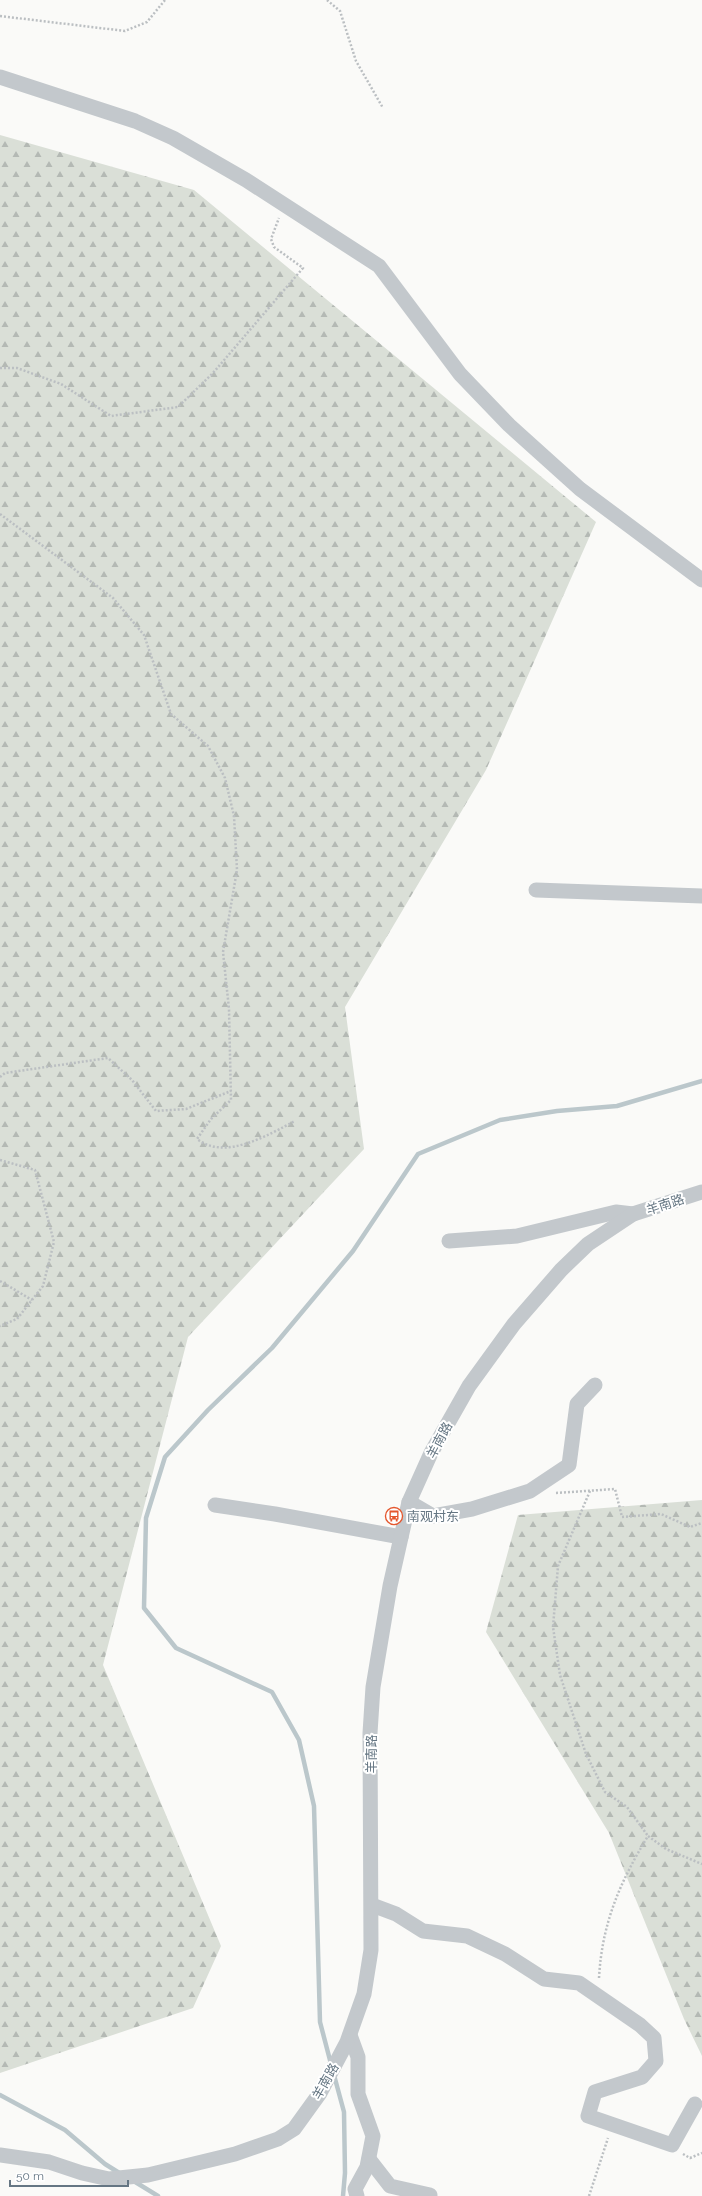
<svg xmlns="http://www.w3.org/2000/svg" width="702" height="2196" viewBox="0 0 702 2196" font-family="Raleway,'Noto Sans SC',sans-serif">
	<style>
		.forest { fill: url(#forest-firs) }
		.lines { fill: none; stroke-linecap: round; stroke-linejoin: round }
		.stream { stroke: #bbc7cb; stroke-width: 4.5 }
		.path { stroke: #bbbfc2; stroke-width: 2.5; stroke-dasharray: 2 2; stroke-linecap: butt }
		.minor { stroke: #c3c8cc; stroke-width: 15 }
		.labels { text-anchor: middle; stroke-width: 4; stroke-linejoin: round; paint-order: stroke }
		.street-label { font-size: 13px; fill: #657683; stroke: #fff }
		.poi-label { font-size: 13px; fill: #657683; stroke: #fff; text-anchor: start }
	</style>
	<defs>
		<pattern id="forest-firs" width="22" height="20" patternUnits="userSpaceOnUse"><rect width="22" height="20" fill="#dadfd7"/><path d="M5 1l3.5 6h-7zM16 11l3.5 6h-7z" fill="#b4b9b4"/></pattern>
	</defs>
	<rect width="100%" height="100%" fill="#fafaf8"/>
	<!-- forest -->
	<g class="forest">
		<polygon points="0,135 194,190 596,522 486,770 345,1007 364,1149 188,1337 103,1665 221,1946 193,2008 0,2073"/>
		<polygon points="702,1500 702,2056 684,2019 609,1833 486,1632 518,1515"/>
	</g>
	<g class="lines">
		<!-- stream -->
		<g class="stream">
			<polyline points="331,2064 320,2022 314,1806 299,1740 272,1692 176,1648 144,1608 146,1518 165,1457 208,1410 272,1348 353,1251 418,1154 500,1120 557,1111 617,1106 702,1081"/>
			<polyline points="334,2075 344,2112 345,2173 343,2196"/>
			<polyline points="0,2095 65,2130 105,2164 121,2174"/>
			<polyline points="132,2180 158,2196"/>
		</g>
		<!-- path -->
		<g class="path">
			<polyline points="327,0 340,11 356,61 383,108"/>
			<polyline points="0,16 125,31 147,22 165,0"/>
			<polyline points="0,368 17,368 61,384 111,416 178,407 213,373 303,268 274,247 271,239 279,218"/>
			<path d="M0 514 113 598 144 635 171 714 208 746 225 778 234 816 237 870 223 952 229 1009 231 1100 211 1119 197 1139C225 1161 268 1135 295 1121"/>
			<polyline points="0,1077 5,1073 108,1058 132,1080 156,1111 186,1109 231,1091"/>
			<polyline points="0,1160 35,1170 54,1242 43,1286 17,1319 0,1326"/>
			<polyline points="0,1281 32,1300"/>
			<polyline points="590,1491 558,1566 553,1627 560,1675 586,1754 605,1792 627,1807 648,1836"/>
			<polyline points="556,1493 615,1489 622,1517 661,1514 690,1527 702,1523"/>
			<path d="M599 1978C602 1923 620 1882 648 1836L666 1849 702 1864"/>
			<polyline points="683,2154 690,2158 702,2153"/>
			<polyline points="589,2196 608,2138"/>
		</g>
		<!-- minor -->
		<g class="minor">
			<polyline points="0,77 135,121 173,138 246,180 379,266 460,374 509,425 580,489 702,580"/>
			<polyline points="536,890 702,896"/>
			<polyline points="449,1241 517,1236 616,1212 633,1214"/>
			<polyline points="409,1502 433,1516 472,1509 530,1491 569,1465 577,1404 595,1385"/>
			<polyline points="215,1505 275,1514 401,1537"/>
			<polyline points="372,1905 396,1914 423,1931 467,1936 505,1954 544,1979 579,1983 640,2025 654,2038 656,2061 642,2077 595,2092 588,2116 672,2145 695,2104"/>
			<polyline points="350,2035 358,2057 358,2094 373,2136 367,2167 355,2189 357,2196"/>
			<polyline points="0,2155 49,2162 82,2173 109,2179 148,2175 235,2154 278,2139 294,2129 320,2093 347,2042 364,1994 371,1950 370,1733 373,1687 390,1586 409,1502 431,1453 469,1386 514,1324 561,1270 588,1244 633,1214 702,1192"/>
			<polyline points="369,2159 390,2186 430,2195"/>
		</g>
	</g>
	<!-- icons -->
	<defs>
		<g id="bus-ring" transform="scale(0.9)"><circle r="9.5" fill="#fff" stroke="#e4572e" stroke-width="1.5"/><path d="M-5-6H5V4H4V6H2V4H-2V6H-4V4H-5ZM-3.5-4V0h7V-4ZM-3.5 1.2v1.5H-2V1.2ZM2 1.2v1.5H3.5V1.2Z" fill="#e4572e"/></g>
	</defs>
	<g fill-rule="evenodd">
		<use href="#bus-ring" x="394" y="1516"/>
	</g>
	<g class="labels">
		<!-- street labels -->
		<g class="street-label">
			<text transform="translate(665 1204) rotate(-18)" y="5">羊南路</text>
			<text transform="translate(439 1440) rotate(-62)" y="5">羊南路</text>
			<text transform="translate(371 1754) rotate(-90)" y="5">羊南路</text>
			<text transform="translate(325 2081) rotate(-60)" y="5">羊南路</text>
		</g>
		<!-- poi labels -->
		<g class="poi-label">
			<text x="407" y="1521">南观村东</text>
		</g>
	</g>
	<!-- scale -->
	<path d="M10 2180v6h118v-6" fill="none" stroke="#657683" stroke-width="2"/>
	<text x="16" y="2180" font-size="12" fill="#657683" stroke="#ffffff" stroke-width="3" paint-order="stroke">50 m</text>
</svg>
